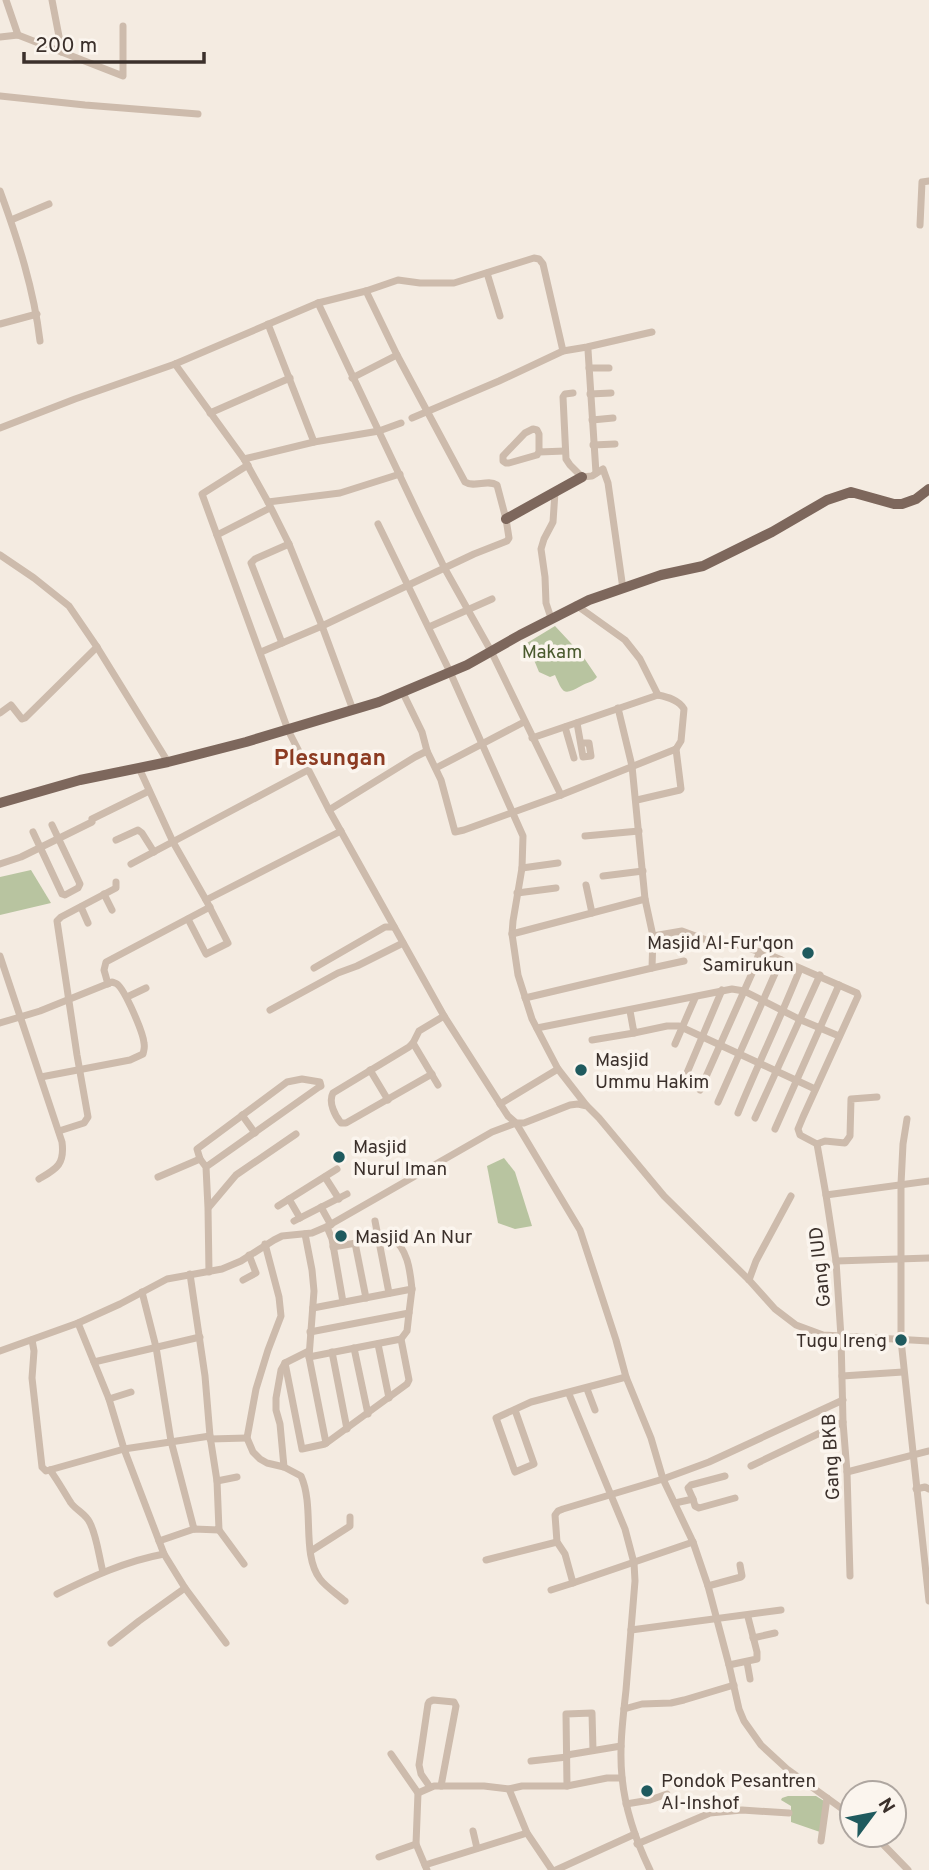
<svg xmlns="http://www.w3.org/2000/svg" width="929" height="1870" viewBox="0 0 929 1870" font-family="Overpass,sans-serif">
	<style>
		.green { fill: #b8c4a0 }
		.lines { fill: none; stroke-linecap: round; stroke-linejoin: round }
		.minor { stroke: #cdbbac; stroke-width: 7 }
		.major { stroke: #7d675c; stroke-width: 10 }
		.poi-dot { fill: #1f5a5e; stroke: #fbf5ee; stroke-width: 2.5 }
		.labels { text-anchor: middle; stroke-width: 7; stroke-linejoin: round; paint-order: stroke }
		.park-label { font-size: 19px; fill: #4a5a2e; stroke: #fbf5ee }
		.poi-label { font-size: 19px; fill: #3b302b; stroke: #fbf5ee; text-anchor: start }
		.street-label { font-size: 19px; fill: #3b302b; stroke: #fbf5ee }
		.quarter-label { font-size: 23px; font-weight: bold; fill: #8c3b22; stroke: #fbf5ee }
	</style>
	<rect width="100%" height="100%" fill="#f4ebe1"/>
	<!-- green -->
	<g class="green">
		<path d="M555 626 582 655 597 677C592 683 587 682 581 686 563 696 563 693 555 675L550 677 539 672 527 643Z"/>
		<polygon points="31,870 51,903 0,915 0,877"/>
		<polygon points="504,1158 515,1172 532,1226 515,1229 498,1223 487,1166"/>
		<polygon points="788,1796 816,1796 824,1801 820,1832 791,1822 791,1806 781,1800 782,1798"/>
	</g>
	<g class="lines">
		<!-- minor -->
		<g class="minor">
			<polyline points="6,0 18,35"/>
			<polyline points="52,0 62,52"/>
			<polyline points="0,37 18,35 123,76 123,26"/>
			<polyline points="0,96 85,105 198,114"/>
			<path d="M0 191C18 240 34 290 40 341"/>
			<polyline points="11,220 49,204"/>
			<polyline points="920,225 922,182 929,181"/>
			<polyline points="487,273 500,316"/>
			<polyline points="318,303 418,514 445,569 491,651 561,795"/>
			<polyline points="0,324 37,314"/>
			<polyline points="268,324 314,442"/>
			<polyline points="588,350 596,473"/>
			<polyline points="175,364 244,459 268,502 289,544 322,626 353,710"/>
			<polyline points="589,368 609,368"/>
			<polyline points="352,378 397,355"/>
			<polyline points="573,393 565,394 563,397 566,459 570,465 582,477 592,476 603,469 608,483 623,589"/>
			<polyline points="590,394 611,393"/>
			<polyline points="210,413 290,378"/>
			<polyline points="412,418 499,381 563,351 587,347 652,332"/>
			<polyline points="592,420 613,418"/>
			<polyline points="0,428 75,399 175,364 318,303 366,291 398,280 420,283 454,283 534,258 539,259 543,264 563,351"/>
			<polyline points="593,445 615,444"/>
			<polyline points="539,452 539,434 537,430 533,429 525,433 503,456 503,461 506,463 509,463 537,455 539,452 565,451"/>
			<polyline points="244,459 314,442 379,431 401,423"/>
			<polyline points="248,465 202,494 288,730 329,810 444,1016 508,1116 516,1123 524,1123 570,1105 578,1104 587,1106 599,1118 664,1196 749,1280 775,1309 796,1325 823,1335 929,1341"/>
			<polyline points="268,502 340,493 400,474"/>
			<polyline points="378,524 450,672 523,836 522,868 513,921 512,934 518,975 532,1019 547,1048 558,1069 586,1105"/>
			<polyline points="217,535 270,508"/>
			<polyline points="0,555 34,578 69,606 97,647 168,762"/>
			<polyline points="576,605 625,640 640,659 658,695"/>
			<polyline points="551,618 546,603 545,577 541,549 544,539 553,522 555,492"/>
			<polyline points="429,627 492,599"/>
			<polyline points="282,643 251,563 255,559 289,544"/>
			<path d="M261 652 322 626 474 554 507 541 509 538 506 519 497 485C487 479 475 488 465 482L397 355 366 291"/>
			<polyline points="403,693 422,732 427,751"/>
			<polyline points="0,713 11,705 22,719 25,718 97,647"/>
			<polyline points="577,723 583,757 591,756 589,743 581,743"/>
			<polyline points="565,727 574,758"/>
			<polyline points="139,768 173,842 206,900 228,943 206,954 188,919"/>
			<polyline points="436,768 524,722"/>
			<polyline points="637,800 680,790 681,789 676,749"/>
			<path d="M329 810 415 757 427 751 441 780 455 832 464 830 561 795 676 749 681 741 684 709C679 700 668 697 658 695L532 738"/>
			<polyline points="92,819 149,791"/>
			<polyline points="33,832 62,894 65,895 78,888 80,884 52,825"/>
			<polyline points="585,836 639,831"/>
			<polyline points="116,840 138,830 142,833 154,852"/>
			<polyline points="0,864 21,857 92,822"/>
			<polyline points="131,864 308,770"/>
			<polyline points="522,868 558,863"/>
			<polyline points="603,876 643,871"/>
			<polyline points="586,885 592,913"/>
			<polyline points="517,893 556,888"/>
			<polyline points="104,894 112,910"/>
			<polyline points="206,900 341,831"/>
			<polyline points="81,907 88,923"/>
			<polyline points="512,934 645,899"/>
			<polyline points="653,936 682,931 720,945 731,943 770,955 857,993 858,996 803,1117 798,1129 800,1135 817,1144 825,1141 845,1143 850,1136 851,1099 877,1097"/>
			<path d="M0 956 62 1142C65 1165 56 1169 39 1179"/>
			<polyline points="729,962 753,971"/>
			<polyline points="314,968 385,927 394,927"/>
			<polyline points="652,968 684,961"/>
			<polyline points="108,984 104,970 106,962 210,907"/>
			<polyline points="127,997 146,988"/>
			<polyline points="525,998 652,968 653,936 645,899 632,766 618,708"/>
			<polyline points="270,1010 338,973 357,966 403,943"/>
			<polyline points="630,1011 634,1033 667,1026 679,1026 815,1089"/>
			<path d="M0 1023 40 1011 112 982C114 983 116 983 117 984 125 990 143 1032 144 1043 145 1048 144 1049 143 1054L130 1060 41 1077"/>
			<polyline points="537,1028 732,989 744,991 801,1020 839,1036"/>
			<polyline points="592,1040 634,1033"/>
			<polyline points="413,1043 438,1085"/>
			<polyline points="675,1044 695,998"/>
			<polyline points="370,1070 388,1100"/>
			<path d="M432 1074 346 1123H341C335 1116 328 1102 333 1093L409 1047 413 1043 419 1031 444 1016"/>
			<polyline points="681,1087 722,990"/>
			<polyline points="700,1090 753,971 759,953"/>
			<polyline points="718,1102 781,960"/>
			<polyline points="500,1104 558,1069"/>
			<path d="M738 1113C758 1064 781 1017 800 969"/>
			<polyline points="242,1115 255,1133"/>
			<polyline points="755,1118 820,975"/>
			<polyline points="907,1119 903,1144 901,1184 901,1340 929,1601"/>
			<polyline points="775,1129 839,985"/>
			<polyline points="59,1131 84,1123 88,1117 77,1055 57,921 61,917 116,888 116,882"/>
			<polyline points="817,1144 826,1195 836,1261 841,1337 843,1422 847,1472 850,1576"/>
			<polyline points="206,1167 319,1087 321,1086 320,1082 302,1079 287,1082 197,1149 200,1159 206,1167 208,1208 209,1272"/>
			<polyline points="158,1177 200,1159"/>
			<polyline points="325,1177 339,1199"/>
			<polyline points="826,1195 929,1181"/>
			<polyline points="289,1199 300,1218"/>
			<polyline points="278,1206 337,1169"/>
			<polyline points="209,1207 236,1175 296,1134"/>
			<polyline points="321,1207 331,1225"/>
			<polyline points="294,1221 347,1194"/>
			<polyline points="375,1221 389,1293"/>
			<polyline points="327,1227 332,1239 343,1302"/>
			<polyline points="305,1234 312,1270 314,1291 309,1357 326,1443"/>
			<polyline points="355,1243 366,1298"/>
			<path d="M265 1244 279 1297 281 1316 268 1350 256 1389 247 1438 253 1452 260 1459 267 1463 284 1467 301 1476C315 1507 301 1554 320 1579 326 1587 337 1594 345 1601"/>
			<polyline points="836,1261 929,1258"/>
			<polyline points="243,1280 256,1273 249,1255"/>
			<polyline points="749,1280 756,1261 791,1196"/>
			<polyline points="142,1292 156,1347 171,1441 194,1529"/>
			<path d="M313 1308 412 1289C410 1270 408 1249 391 1237L333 1247"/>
			<polyline points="78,1323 109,1399 124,1449 164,1554 185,1588 226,1643"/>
			<polyline points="310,1332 409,1313 412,1289"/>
			<polyline points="32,1340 34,1351 32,1378 42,1467 46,1471 124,1449 210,1436"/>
			<polyline points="378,1344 389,1398"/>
			<polyline points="354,1348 368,1414"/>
			<polyline points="0,1351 78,1323 120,1304 167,1279 222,1269 241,1261 274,1240 282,1236 312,1233 326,1227 492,1132 516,1123 580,1230 616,1340 626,1377 651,1438 663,1479 693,1542 708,1586 729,1665 739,1709 744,1721 761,1745 787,1769 852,1816"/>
			<polyline points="332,1352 347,1429"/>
			<polyline points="309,1357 401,1339 407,1331 409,1313"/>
			<polyline points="94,1362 200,1337"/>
			<polyline points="285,1363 302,1449 325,1444 407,1384 409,1380 401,1339"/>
			<polyline points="842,1376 903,1372"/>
			<polyline points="587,1389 595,1410"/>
			<path d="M569 1394 625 1529 634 1563 635 1581C632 1618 629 1654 626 1690 623 1718 619 1748 622 1777 625 1809 636 1841 650 1870"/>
			<polyline points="109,1399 131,1392"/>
			<polyline points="515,1410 534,1464 515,1472 496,1418 531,1402 626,1377"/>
			<polyline points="210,1439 247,1438"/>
			<polyline points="751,1466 843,1422"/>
			<polyline points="284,1467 280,1424 276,1410 276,1398 281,1370 285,1363 309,1351"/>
			<path d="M50 1470C58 1481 64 1492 71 1503 77 1511 86 1514 90 1523 97 1537 99 1557 103 1572"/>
			<polyline points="847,1472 929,1451"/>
			<polyline points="217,1481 237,1477"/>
			<polyline points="916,1489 925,1487 929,1489"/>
			<polyline points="693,1499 688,1488 691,1485 725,1476"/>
			<polyline points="675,1503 693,1499 695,1506 699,1508 735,1498"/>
			<polyline points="219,1530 244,1564"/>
			<polyline points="159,1541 194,1529 219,1530 217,1481 210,1436 205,1376 190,1274"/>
			<polyline points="693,1542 573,1583 565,1554 557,1542 555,1515 558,1511 563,1509 663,1479 709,1462 843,1400"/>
			<polyline points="311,1551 347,1528 350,1526 350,1517"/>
			<polyline points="486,1560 557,1542"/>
			<polyline points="708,1586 741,1577 742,1576 740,1565"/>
			<polyline points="551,1590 573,1583"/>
			<path d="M57 1594C91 1577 126 1561 164 1554"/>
			<polyline points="631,1630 781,1610"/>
			<polyline points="753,1638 775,1633"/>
			<polyline points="111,1643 139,1621 185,1588"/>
			<polyline points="747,1662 750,1679"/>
			<polyline points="729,1665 757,1659 757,1652 748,1617"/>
			<polyline points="624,1709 642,1704 671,1703 684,1700 734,1685"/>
			<polyline points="391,1754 418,1793 416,1844 427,1870"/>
			<polyline points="567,1755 621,1746"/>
			<polyline points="531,1761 567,1757"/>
			<polyline points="567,1786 566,1714 592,1713 593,1750"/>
			<polyline points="430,1787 421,1774 419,1765 428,1704 429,1702 433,1700 454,1702 456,1706 441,1786"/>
			<polyline points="509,1789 527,1833 552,1870"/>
			<polyline points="418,1793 434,1786 484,1786 509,1789 522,1786 567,1786 607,1778 622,1778"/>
			<polyline points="626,1804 650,1800 667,1794"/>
			<polyline points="473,1831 477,1848"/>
			<polyline points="874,1835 908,1870"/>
			<polyline points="821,1841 827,1798"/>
			<polyline points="637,1844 710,1813 742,1810 789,1813"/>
			<polyline points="379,1857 416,1844"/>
			<polyline points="425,1865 527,1833"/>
			<polyline points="556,1870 635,1834"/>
		</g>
		<!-- major -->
		<g class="major">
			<polyline points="506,519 582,477"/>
			<polyline points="0,803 80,780 168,762 246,742 379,702 467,665 520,635 589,600 661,575 703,566 772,532 827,500 851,492 894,504 902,504 916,499 929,489"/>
		</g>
	</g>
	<!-- markers -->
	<g class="poi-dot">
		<circle cx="808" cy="953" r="7"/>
		<circle cx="581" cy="1070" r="7"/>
		<circle cx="339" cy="1157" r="7"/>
		<circle cx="341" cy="1236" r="7"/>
		<circle cx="901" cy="1340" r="7"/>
		<circle cx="647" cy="1791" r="7"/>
	</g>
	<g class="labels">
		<!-- park labels -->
		<g class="park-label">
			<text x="552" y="658">Makam</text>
		</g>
		<!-- poi labels -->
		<g class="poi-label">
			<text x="794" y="949" text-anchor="end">Masjid Al-Fur'qon<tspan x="794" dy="22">Samirukun</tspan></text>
			<text x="595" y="1066">Masjid<tspan x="595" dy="22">Ummu Hakim</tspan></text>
			<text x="353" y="1153">Masjid<tspan x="353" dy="22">Nurul Iman</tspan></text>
			<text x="355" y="1243">Masjid An Nur</text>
			<text x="887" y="1347" text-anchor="end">Tugu Ireng</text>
			<text x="661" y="1787">Pondok Pesantren<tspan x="661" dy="22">Al-Inshof</tspan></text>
		</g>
		<!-- street labels -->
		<g class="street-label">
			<text transform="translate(819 1267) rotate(-96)" y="7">Gang IUD</text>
			<text transform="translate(830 1457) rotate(-93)" y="7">Gang BKB</text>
		</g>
		<!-- quarter labels -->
		<g class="quarter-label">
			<text x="330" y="765">Plesungan</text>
		</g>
	</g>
	<!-- north arrow -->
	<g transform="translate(873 1814) rotate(58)"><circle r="33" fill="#fbf5ee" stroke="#aea6a0" stroke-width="2"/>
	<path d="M0-5L12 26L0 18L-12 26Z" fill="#1f5a5e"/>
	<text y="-10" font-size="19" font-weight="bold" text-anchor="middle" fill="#3b302b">N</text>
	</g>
	<!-- scale -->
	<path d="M24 52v10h180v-10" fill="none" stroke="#3b302b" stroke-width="3.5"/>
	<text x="35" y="52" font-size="21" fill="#3b302b" stroke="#fbf5ee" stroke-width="5" paint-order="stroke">200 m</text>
</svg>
